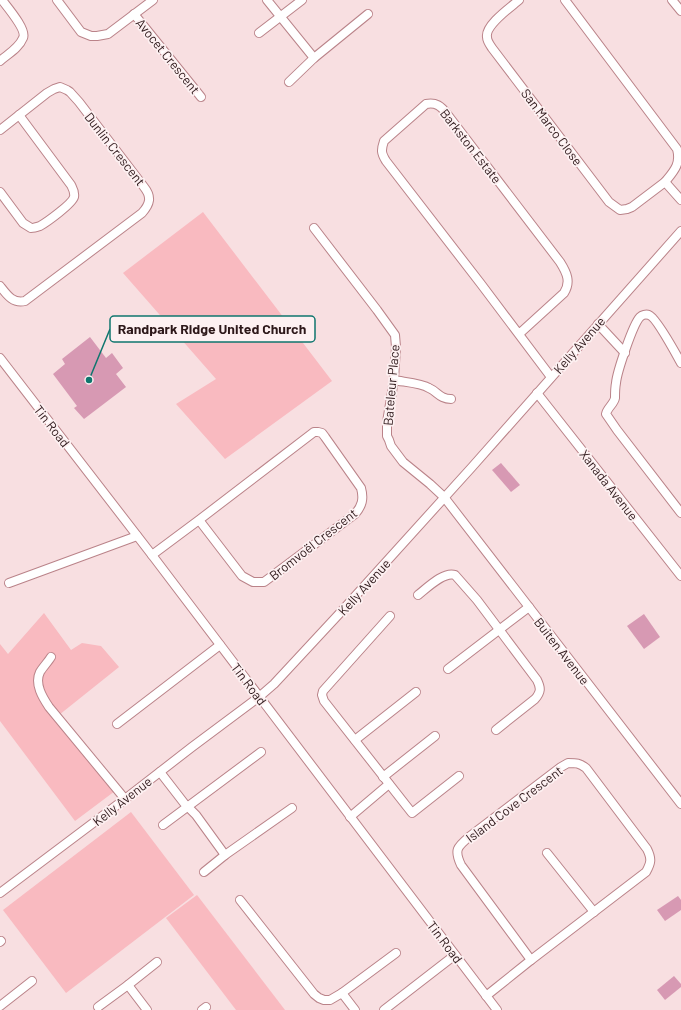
<svg xmlns="http://www.w3.org/2000/svg" width="681" height="1010" viewBox="0 0 681 1010" font-family="Barlow,sans-serif">
	<style>
		.green { fill: #f9bac0 }
		.building { fill: #d799b3 }
		.lines { fill: none; stroke-linecap: round; stroke-linejoin: round }
		.street-casing { stroke: #ba8389; stroke-width: 10 }
		.street { stroke: #fff; stroke-width: 8 }
		.labels { text-anchor: middle; stroke-width: 3.5; stroke-linejoin: round; paint-order: stroke }
		.street-label { font-size: 13px; fill: #2d181a; stroke: #fdf0f1 }
		.leader { fill: none; stroke: #0f766e; stroke-width: 1.5 }
		.callout-dot { fill: #0f766e; stroke: #fdf0f1; stroke-width: 1.5 }
		.callout { fill: #fdf0f1; stroke: #0f766e; stroke-width: 1.5 }
		.callout-label { font-size: 14px; text-anchor: middle; font-weight: bold; fill: #2d181a }
	</style>
	<rect width="100%" height="100%" fill="#f8dfe1"/>
	<!-- green -->
	<g class="green">
		<polygon points="203,212 332,381 225,459 176,404 216,379 123,273"/>
		<polygon points="44,613 71,650 82,643 101,646 119,667 59,715 119,788 75,821 0,721 0,644 8,654"/>
		<polygon points="131,812 194,895 66,993 3,910"/>
		<polygon points="197,895 285,1010 236,1010 166,918"/>
	</g>
	<!-- building -->
	<g class="building">
		<polygon points="90,337 106,358 112,353 123,368 116,374 126,387 84,419 74,408 77,406 53,374 65,364 62,359"/>
		<polygon points="501,463 520,485 511,492 492,470"/>
		<polygon points="644,614 660,637 644,649 627,626"/>
		<polygon points="678,896 681,900 681,910 665,921 657,910"/>
		<polygon points="674,976 681,984 681,987 665,1000 657,990"/>
	</g>
	<g class="lines">
		<!-- street casing -->
		<g class="street-casing">
			<g id="street">
				<polyline points="57,0 81,32 91,36 97,36 108,34 153,0"/>
				<polyline points="267,0 314,58 368,14"/>
				<path d="M519 0C511 7 485 25 487 37 487 41 490 45 492 48L609 202 620 210 627 209 632 207 665 182 681 200"/>
				<path d="M565 0 677 149C681 164 674 171 665 182"/>
				<polyline points="672,0 681,11"/>
				<polyline points="134,14 201,97"/>
				<polyline points="259,33 302,0"/>
				<path d="M0 61C8 54 19 48 23 38 27 30 8 8 2 0"/>
				<polyline points="289,82 314,58"/>
				<path d="M0 130 47 93 54 89 60 87 67 90 70 92 79 102 144 187C152 197 150 204 142 213L25 301C13 304 7 295 0 286"/>
				<path d="M0 192 23 223 31 228C34 228 37 227 40 226 47 222 72 204 74 197 75 192 73 189 71 185L19 115"/>
				<polyline points="314,228 377,310 395,335 396,347 394,380 387,422 387,436 389,440 391,446 403,462 430,484 444,497 681,804"/>
				<polyline points="598,324 625,353"/>
				<path d="M519 334 564 293C571 282 567 273 560 262L447 114C441 106 436 102 426 104L384 141C381 150 381 153 386 161L481 284 551 377"/>
				<polyline points="0,358 152,555 497,1010"/>
				<path d="M681 363C676 354 656 317 649 315 646 314 642 315 640 317 633 324 617 372 616 383 615 388 615 393 615 398 614 404 607 408 606 414L617 430 681 513"/>
				<path d="M394 380C403 382 421 383 429 388 438 392 440 399 451 399"/>
				<polyline points="537,393 681,576"/>
				<path d="M152 555 199 520 314 432H318L322 433 325 437 361 488C364 499 362 506 355 514L264 582H253L242 576 199 520"/>
				<polyline points="9,583 137,536"/>
				<path d="M418 595C427 588 444 571 455 575L477 600 537 680C541 688 541 692 535 699L496 730"/>
				<polyline points="390,616 323,691 322,695 324,701 412,813 459,776"/>
				<path d="M51 657C48 662 43 667 40 672 34 684 43 698 49 707L125 799"/>
				<polyline points="448,669 529,607"/>
				<polyline points="117,724 220,645"/>
				<polyline points="355,740 416,692"/>
				<path d="M568 763C577 763 579 763 586 768L647 849C652 859 651 863 646 872L531 960 461 865C454 850 457 847 469 837L561 767Z"/>
				<polyline points="160,772 184,803 196,815 225,855 292,808"/>
				<polyline points="383,777 435,736"/>
				<polyline points="350,817 389,784"/>
				<polyline points="163,825 261,752"/>
				<polyline points="547,853 594,912"/>
				<polyline points="204,872 225,855"/>
				<polyline points="0,893 125,799 192,747 259,697 274,684 339,614 472,467 681,231"/>
				<polyline points="240,900 314,994 319,998 324,1000 330,1000 342,993 396,953"/>
				<polyline points="0,942 1,941"/>
				<polyline points="128,985 147,1010"/>
				<polyline points="342,993 355,1010"/>
				<polyline points="486,996 531,960"/>
				<polyline points="0,1006 32,981"/>
				<polyline points="98,1007 128,985 157,962"/>
				<polyline points="202,1010 206,1007"/>
				<polyline points="384,1010 455,955"/>
			</g>
		</g>
		<!-- street -->
		<use href="#street" class="street"/>
	</g>
	<g class="labels">
		<!-- street labels -->
		<g class="street-label">
			<text transform="translate(168 56) rotate(51)" y="5">Avocet Crescent</text>
			<text transform="translate(552 127) rotate(53)" y="5">San Marco Close</text>
			<text transform="translate(471 146) rotate(52)" y="5">Barkston Estate</text>
			<text transform="translate(115 149) rotate(52)" y="5">Dunlin Crescent</text>
			<text transform="translate(579 345) rotate(-49)" y="5">Kelly Avenue</text>
			<text transform="translate(391 385) rotate(-85)" y="5">Bateleur Place</text>
			<text transform="translate(52 426) rotate(52)" y="5">Tin Road</text>
			<text transform="translate(609 485) rotate(52)" y="5">Xanada Avenue</text>
			<text transform="translate(313 544) rotate(-38)" y="5">Bromvoël Crescent</text>
			<text transform="translate(364 587) rotate(-48)" y="5">Kelly Avenue</text>
			<text transform="translate(562 651) rotate(52)" y="5">Buiten Avenue</text>
			<text transform="translate(249 684) rotate(53)" y="5">Tin Road</text>
			<text transform="translate(122 801) rotate(-38)" y="5">Kelly Avenue</text>
			<text transform="translate(514 804) rotate(-37)" y="5">Island Cove Crescent</text>
			<text transform="translate(445 942) rotate(53)" y="5">Tin Road</text>
		</g>
	</g>
	<!-- callouts -->
	<path class="leader" d="M89 380L110 329"/>
	<circle class="callout-dot" cx="89" cy="380" r="4"/>
	<rect class="callout" x="110" y="316" width="205" height="26" rx="4"/>
	<g class="callout-label">
		<text x="212" y="334">Randpark Ridge United Church</text>
	</g>
</svg>
